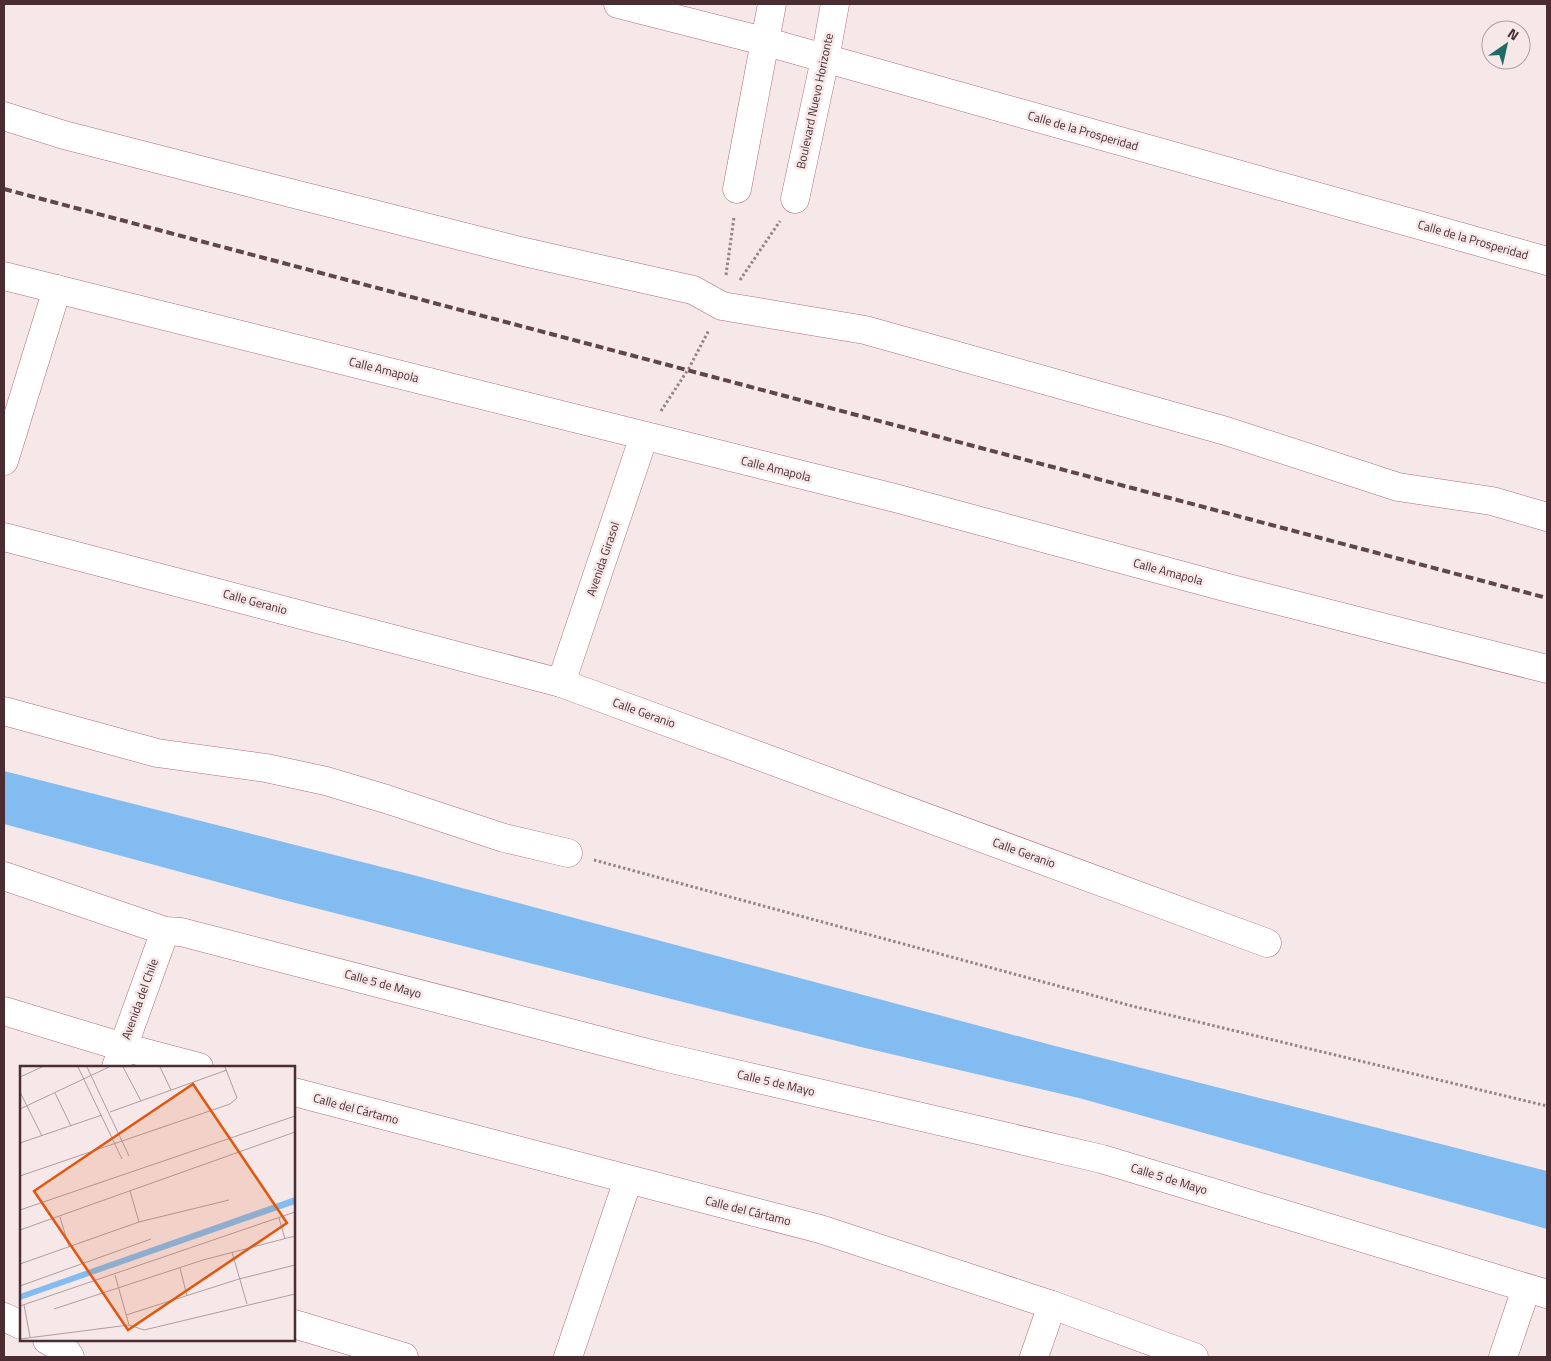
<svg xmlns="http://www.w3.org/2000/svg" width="1551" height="1361" viewBox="0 0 1551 1361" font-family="'Titillium Web',sans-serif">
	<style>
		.water { fill: #82bcf0 }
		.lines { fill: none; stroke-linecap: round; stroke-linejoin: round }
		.minor-casing { stroke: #b06e7b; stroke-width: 29 }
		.path { stroke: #988286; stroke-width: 3; stroke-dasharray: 2.5 2.5; stroke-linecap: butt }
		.minor { stroke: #fff; stroke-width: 28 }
		.rail { stroke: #60464c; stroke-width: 4; stroke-dasharray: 8 4; stroke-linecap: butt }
		.labels { text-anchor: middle; stroke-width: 5; stroke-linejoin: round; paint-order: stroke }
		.street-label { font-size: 12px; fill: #492d33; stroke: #f6e7e9 }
		.inset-road { fill: none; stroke: #b19da0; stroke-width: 1 }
		.view { fill: #e0570e; fill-opacity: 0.15; stroke: #e0570e; stroke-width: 2.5 }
		.inset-edge { fill: none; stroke: #492d33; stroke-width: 2.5 }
	</style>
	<rect width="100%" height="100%" fill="#f6e7e9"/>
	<!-- water -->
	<polygon class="water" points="4,771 417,876 1055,1046 1547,1171 1547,1229 1079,1098 861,1047 604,982 280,899 4,824"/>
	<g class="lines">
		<!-- minor casing -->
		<g class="minor-casing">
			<g id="minor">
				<polyline points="618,4 767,42 1547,261"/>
				<polyline points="4,116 64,135 251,183 520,251 693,290 722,306 865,330 1226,431 1398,487 1492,501 1547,517"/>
				<polyline points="737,189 772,4"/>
				<polyline points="795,199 825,59 835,4"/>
				<polyline points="4,276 895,498 1232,589 1547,669"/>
				<polyline points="4,461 57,289"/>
				<polyline points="4,537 561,683 1267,943"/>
				<polyline points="561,683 644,436"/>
				<polyline points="4,711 157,753 266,768 326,781 386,799 504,838 568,853"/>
				<polyline points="4,876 165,931 181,932 659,1056 1102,1159 1547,1294"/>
				<polyline points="4,1011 123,1047 199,1067"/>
				<polyline points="116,1067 165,931"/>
				<polyline points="294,1092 820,1229 1052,1305 1194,1357"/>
				<polyline points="4,1317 21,1325"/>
				<polyline points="294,1324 404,1357"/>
				<polyline points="47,1340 66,1351 70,1357"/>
				<polyline points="568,1357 628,1180"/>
				<polyline points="1034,1357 1052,1305"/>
				<polyline points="1503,1357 1526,1289"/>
			</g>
		</g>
		<!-- path -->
		<g class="path">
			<polyline points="726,275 734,217"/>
			<polyline points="740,280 780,221"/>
			<polyline points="661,411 689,368 709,330"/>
			<polyline points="594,860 1132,1006 1547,1106"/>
		</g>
		<!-- minor -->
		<use href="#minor" class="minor"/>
		<!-- rail -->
		<polyline class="rail" points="4,189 1547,598"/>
	</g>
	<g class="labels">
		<!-- street labels -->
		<g class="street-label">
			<text transform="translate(815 101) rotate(-78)" y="4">Boulevard Nuevo Horizonte</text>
			<text transform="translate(1083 131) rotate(16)" y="4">Calle de la Prosperidad</text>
			<text transform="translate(1473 240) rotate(16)" y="4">Calle de la Prosperidad</text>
			<text transform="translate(384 370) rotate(14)" y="4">Calle Amapola</text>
			<text transform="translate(776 469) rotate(14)" y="4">Calle Amapola</text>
			<text transform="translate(603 559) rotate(-71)" y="4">Avenida Girasol</text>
			<text transform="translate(1168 572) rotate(15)" y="4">Calle Amapola</text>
			<text transform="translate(255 602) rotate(15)" y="4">Calle Geranio</text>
			<text transform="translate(644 713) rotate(20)" y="4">Calle Geranio</text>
			<text transform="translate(1024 853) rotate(20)" y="4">Calle Geranio</text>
			<text transform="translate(383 984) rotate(15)" y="4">Calle 5 de Mayo</text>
			<text transform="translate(140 999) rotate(-70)" y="4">Avenida del Chile</text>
			<text transform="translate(776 1083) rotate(13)" y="4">Calle 5 de Mayo</text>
			<text transform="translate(356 1109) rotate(15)" y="4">Calle del Cártamo</text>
			<text transform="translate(1169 1179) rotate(17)" y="4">Calle 5 de Mayo</text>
			<text transform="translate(748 1211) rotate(14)" y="4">Calle del Cártamo</text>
		</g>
	</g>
	<!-- overview -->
	<g transform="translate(20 1066)">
		<rect width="275" height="275" fill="#f6e7e9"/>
		<path d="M275 131V138L0 234V228Z" fill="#82bcf0"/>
		<path class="inset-road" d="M58 1 102 93M67 1 109 90M103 1 121 35M140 1 151 24M0 11 22 1M0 26 22 70M35 27 51 60M0 43 89 1M90 46 207 4M0 77 82 49M0 110 210 38 217 32 205 1M110 125 119 156M0 144 275 50M40 151 49 181M259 152 265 173M0 164 275 66M212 186 227 238M0 198 119 156 209 134M160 202 167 230M95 209 109 259M0 220 131 173M4 239 10 271M0 240 275 146M34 243 183 194 275 170M106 249 219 213 275 199M0 273 109 259 124 264 275 228"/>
		<path class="view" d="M173 18 267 157 108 264 14 125Z"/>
		<rect width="275" height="275" class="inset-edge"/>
	</g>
	<!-- border -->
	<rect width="1551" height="1361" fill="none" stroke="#492d33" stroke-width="10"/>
	<!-- north arrow -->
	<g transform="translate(1506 45) rotate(34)"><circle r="24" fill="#f6e7e9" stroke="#b19da0"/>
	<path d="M0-4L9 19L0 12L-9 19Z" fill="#206a64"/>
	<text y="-8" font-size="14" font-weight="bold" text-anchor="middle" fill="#492d33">N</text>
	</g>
</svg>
